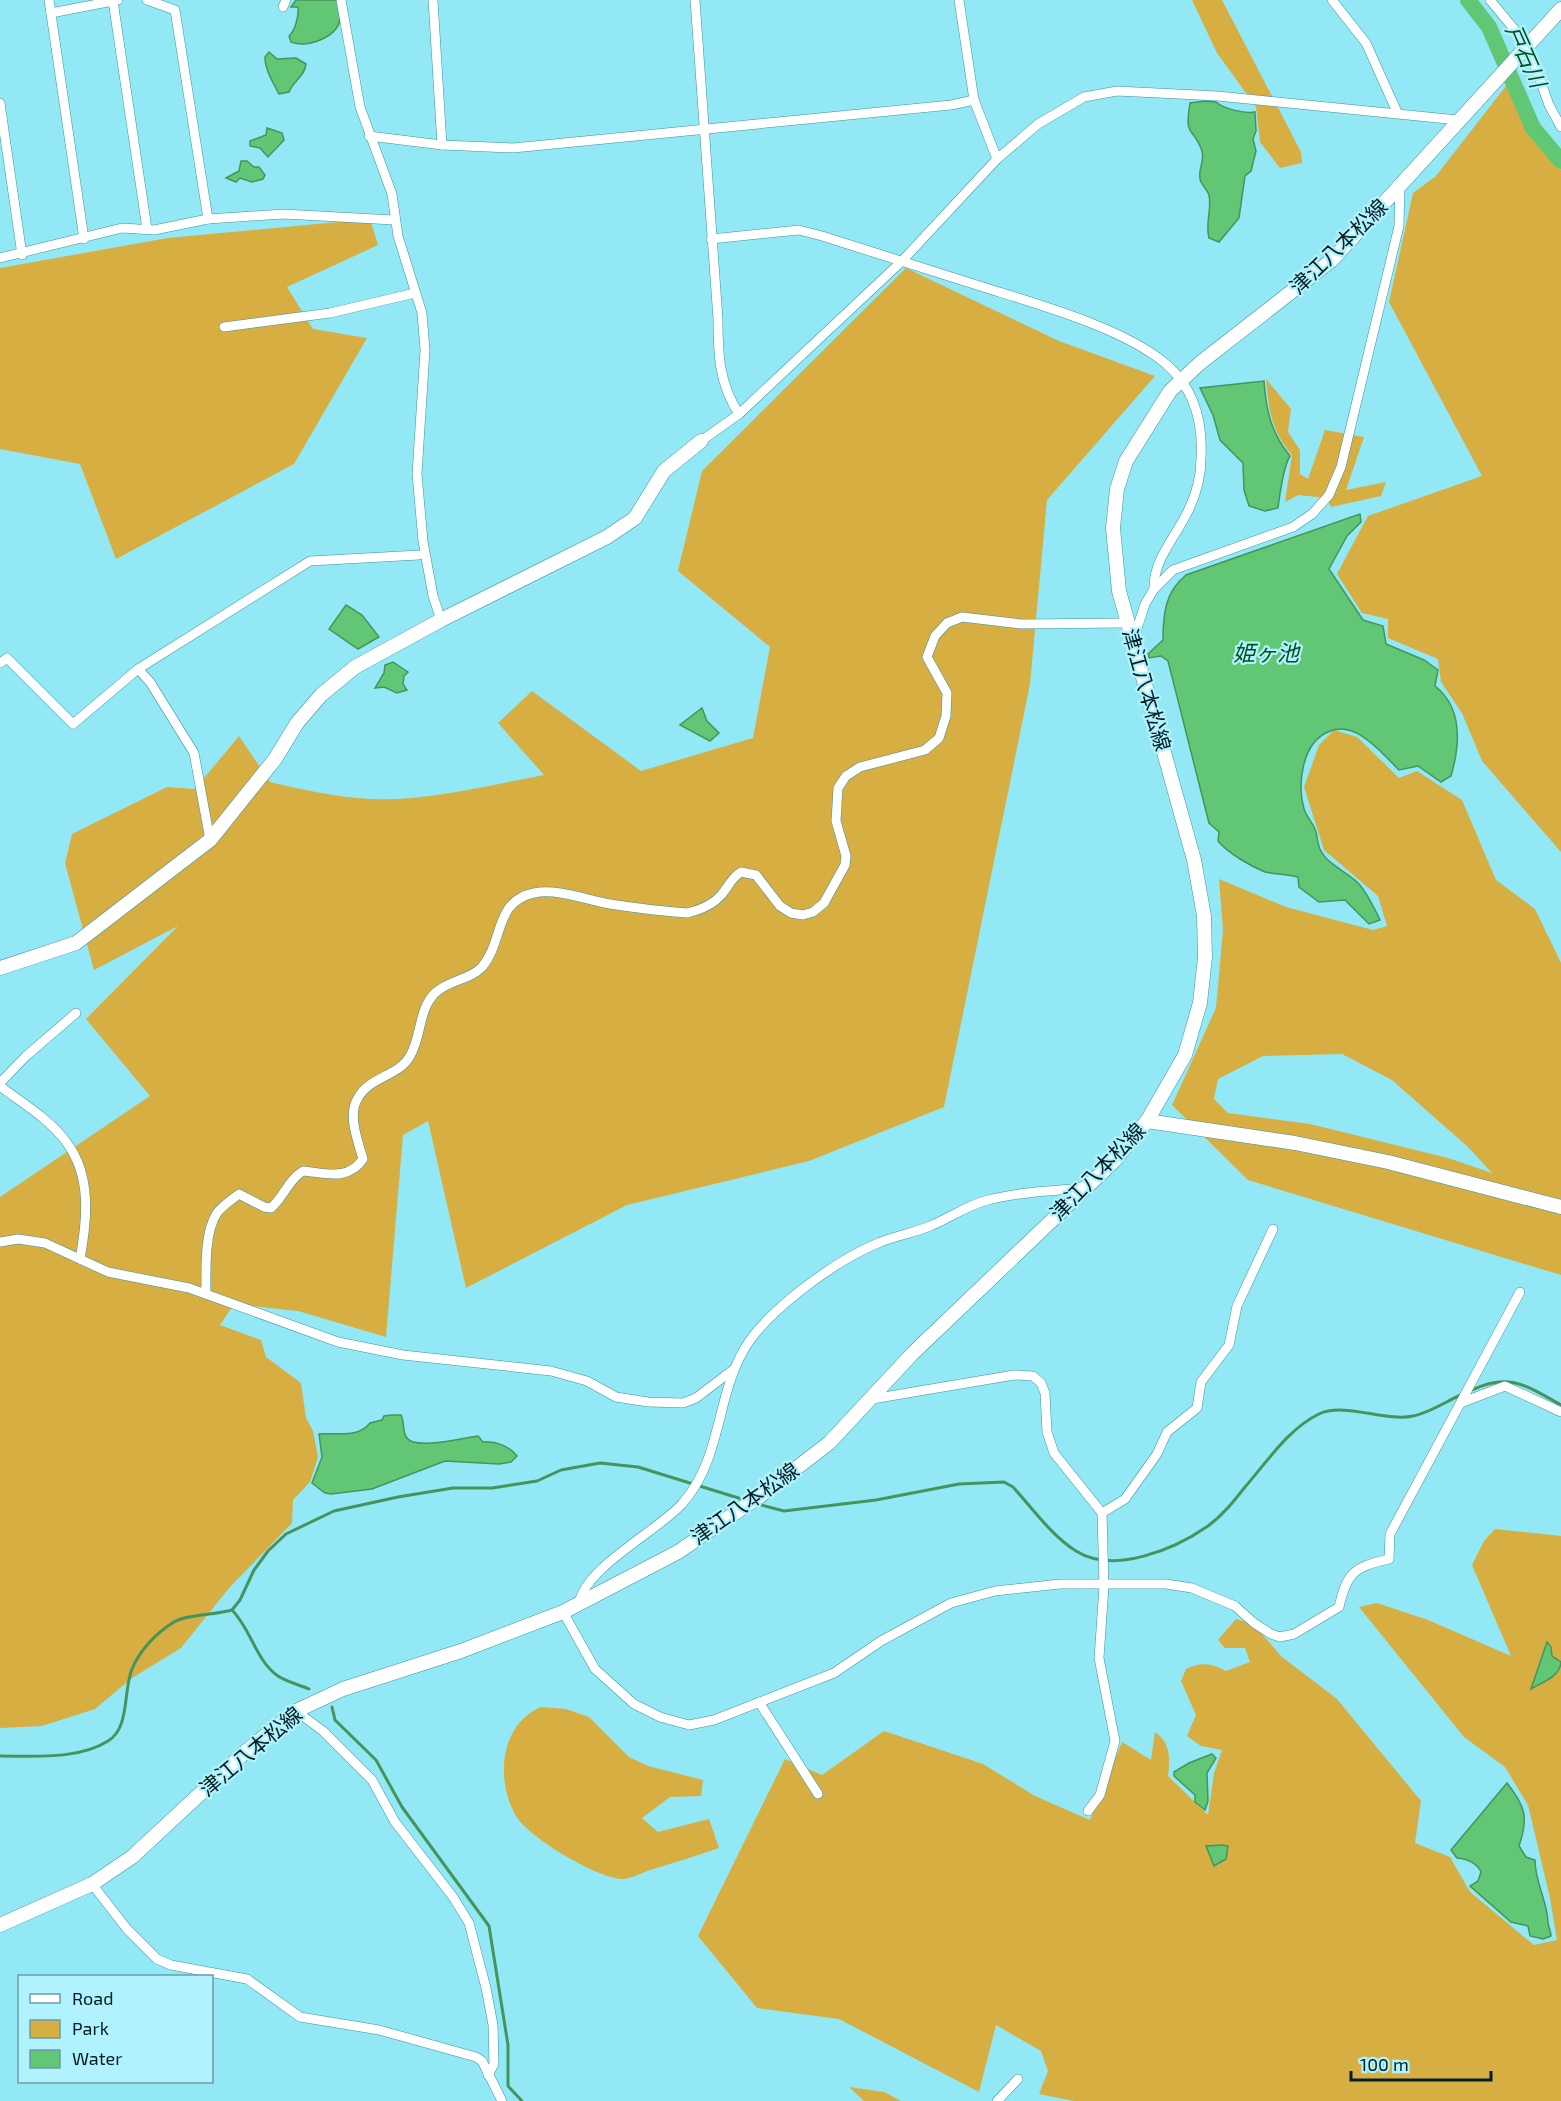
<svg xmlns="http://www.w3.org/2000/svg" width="1561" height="2101" viewBox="0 0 1561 2101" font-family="'Exo 2','Noto Sans JP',sans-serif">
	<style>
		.green { fill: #d6ae42; fill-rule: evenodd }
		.water { fill: #61c775; stroke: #45945c; stroke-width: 1.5 }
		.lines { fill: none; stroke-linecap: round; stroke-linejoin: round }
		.stream { stroke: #45945c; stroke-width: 3 }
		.river { stroke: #61c775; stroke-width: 16 }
		.street-casing { stroke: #3c93a0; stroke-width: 10 }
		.secondary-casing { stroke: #3c93a0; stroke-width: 15 }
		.street { stroke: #fff; stroke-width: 9 }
		.secondary { stroke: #fff; stroke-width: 14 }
		.labels { text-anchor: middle; stroke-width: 4.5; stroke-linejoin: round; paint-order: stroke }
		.street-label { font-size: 21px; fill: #031e22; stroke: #b0f2fd }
		.water-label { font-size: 22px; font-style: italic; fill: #01511d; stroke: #b0f2fd }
	</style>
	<rect width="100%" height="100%" fill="#93e8f5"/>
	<!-- green -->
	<g class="green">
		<polygon points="1192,0 1222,0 1301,152 1302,163 1280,168 1260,142 1256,107 1217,53"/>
		<polygon points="1516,73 1561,170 1561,852 1482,761 1462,713 1441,682 1438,659 1388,638 1388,619 1362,613 1337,574 1368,516 1482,476 1389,302 1413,193 1436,176"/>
		<polygon points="370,219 378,245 287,287 313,329 367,338 294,464 116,559 80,464 0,449 0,268 168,238"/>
		<path d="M906 268 1059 341 1155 376 1047 500 1030 684 944 1107 809 1161 627 1205 466 1288 428 1121 403 1135 386 1337 298 1311 234 1304 220 1325 261 1340 266 1357 301 1383 306 1418 313 1431 318 1457 310 1482 293 1500 292 1523 229 1588 181 1648 132 1678 95 1709 42 1726 0 1728V1197L150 1096 86 1019 178 926 94 970 65 863 72 834 167 787 195 789 239 736 270 782C303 790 336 797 370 799 424 802 490 785 544 775L498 723 532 691 641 771 753 738 770 647 678 571 702 471Z"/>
		<path d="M1266 379 1291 409 1288 432 1300 450V474L1308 479 1325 430 1364 437 1346 490 1386 482 1381 496 1331 507 1327 498 1298 495 1285 502 1292 455C1271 430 1269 411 1266 379Z"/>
		<path d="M1334 730 1357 737 1399 778 1417 771 1462 800 1496 880 1535 909 1561 963V1275L1248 1180 1172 1105 1216 1008 1223 930 1219 879 1286 907 1373 930 1387 926 1378 896 1324 850 1304 787 1319 745ZM1342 1054 1392 1080 1468 1147 1492 1173 1448 1158 1310 1124 1228 1113 1214 1099 1218 1079 1263 1056Z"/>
		<path d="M1495 1529 1561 1536V2101H1074L1039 2094 1048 2071 1041 2051 996 2025 979 2092 839 2019 757 2008 698 1936 785 1759 822 1775 884 1731 983 1764 1035 1796 1090 1820 1122 1742 1151 1760 1155 1732C1171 1743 1170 1759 1168 1776L1208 1815 1214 1773 1222 1750 1201 1746 1187 1736 1196 1715 1181 1681 1186 1669C1201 1662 1211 1663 1226 1671L1250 1662 1245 1648H1225L1218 1640 1236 1619 1253 1624 1282 1657 1337 1699 1421 1801 1415 1843 1450 1857 1470 1892 1534 1945 1557 1940 1550 1898 1528 1805 1505 1767 1464 1737 1359 1607 1377 1603 1428 1620 1511 1656 1472 1565 1484 1541Z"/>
		<path d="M541 1707 566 1709 589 1717 629 1757 648 1766 703 1780 701 1796 670 1797 642 1818 658 1832 709 1819 719 1848C696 1856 673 1863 650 1870 642 1873 632 1878 624 1879 599 1880 528 1837 516 1816 495 1780 500 1724 541 1707Z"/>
		<polygon points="849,2087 884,2092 901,2101 864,2101"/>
	</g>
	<!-- water -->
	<g class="water">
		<path d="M296 0H337C338 6 342 14 340 20 336 38 307 48 291 42L289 36C295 31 299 16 298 7H291Z"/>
		<path d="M269 52 277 59 296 58 306 64C305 76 293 81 289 92L279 94C273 82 265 70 265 57Z"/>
		<path d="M1205 101 1216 102C1224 109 1245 114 1255 112L1256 131 1253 139 1256 151 1251 171 1245 176 1239 218 1219 242 1209 238C1205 224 1212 209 1209 195 1207 189 1201 185 1200 179 1198 169 1205 161 1202 151 1193 125 1184 140 1190 103Z"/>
		<polygon points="267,128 282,133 284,140 268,157 260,148 250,146 250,141 266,135"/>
		<polygon points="241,161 247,161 254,167 259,167 265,175 263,179 252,182 240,178 236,182 226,178 239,171"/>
		<path d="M1264 381C1266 410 1271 433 1290 456 1283 467 1280 493 1278 508L1265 511 1249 506 1244 490 1243 463 1220 440 1213 415 1200 388Z"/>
		<path d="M1360 514 1361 522 1347 536 1329 569 1363 620 1383 626 1386 644 1424 660 1438 670 1435 686C1463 708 1460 745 1451 776L1441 782 1418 766 1399 770C1381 752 1355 719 1328 732 1302 743 1297 784 1304 809 1306 816 1312 822 1315 829 1318 836 1317 845 1321 851 1328 865 1349 873 1359 884 1368 894 1374 908 1380 920L1369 924 1345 900 1319 902 1299 887 1298 877C1287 874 1273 874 1265 872 1250 866 1228 853 1218 841L1219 832 1209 823 1168 661 1161 656 1149 658 1148 654 1163 640C1163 614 1165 592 1186 575Z"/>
		<polygon points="346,605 362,615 379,637 358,649 329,629"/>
		<polygon points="393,662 408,672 404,676 403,684 407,690 397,693 384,687 375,688 384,673 385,665"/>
		<polygon points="702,708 707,721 719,733 710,741 680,725"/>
		<path d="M392 1415H401C405 1423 402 1432 407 1438 415 1450 463 1438 478 1436L483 1442C496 1441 509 1446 517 1456L511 1462 499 1464 445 1461 372 1489 331 1494 325 1493 312 1483 322 1457 319 1434C337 1432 357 1439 370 1423L382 1420 384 1416Z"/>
		<path d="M1547 1642 1551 1647 1552 1656 1561 1662C1560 1677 1542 1682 1531 1689Z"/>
		<polygon points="1212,1754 1216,1758 1207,1773 1208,1801 1205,1810 1195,1802 1195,1795 1174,1776 1174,1772 1189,1763"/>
		<path d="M1507 1783C1525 1806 1529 1817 1519 1846L1526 1857 1535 1860C1535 1883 1547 1900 1548 1922 1548 1928 1551 1930 1551 1936L1543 1939 1530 1936 1528 1926 1511 1922 1470 1886 1478 1881 1481 1872C1477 1863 1467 1859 1457 1858L1451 1850Z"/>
		<polygon points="1223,1845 1228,1846 1226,1859 1214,1866 1206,1846"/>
	</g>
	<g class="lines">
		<!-- stream -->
		<g class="stream">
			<path d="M1472 1390C1510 1372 1527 1386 1561 1405"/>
			<path d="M757 1504 784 1511 876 1500 959 1484 1004 1482 1013 1487C1032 1508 1052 1536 1076 1551 1114 1575 1175 1549 1208 1526 1223 1515 1234 1501 1245 1487 1266 1463 1289 1428 1319 1414 1344 1402 1387 1422 1413 1416 1430 1413 1448 1400 1463 1394"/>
			<path d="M232 1610C251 1629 256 1661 278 1676 287 1682 300 1685 309 1689"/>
			<polyline points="332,1707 335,1720 376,1760 402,1807 489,1926 508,2045 508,2086 522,2101"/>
			<path d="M0 1756C34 1756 78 1760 108 1741 130 1728 123 1691 132 1669 140 1650 156 1633 174 1622 186 1614 216 1615 232 1610L240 1600 254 1570 268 1551 286 1534 334 1511 398 1497 453 1488H492L537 1481 561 1470 600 1463 638 1467 745 1500"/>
		</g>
		<!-- river -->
		<polyline class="river" points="1468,0 1489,27 1533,128 1561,161"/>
		<!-- street casing -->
		<g class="street-casing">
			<g id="street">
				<polyline points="49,0 84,239"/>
				<polyline points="147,0 175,10 208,219"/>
				<polyline points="341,0 360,107 392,194 398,236 422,313 425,350 417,474 423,541 433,596 441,620"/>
				<polyline points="433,0 442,145"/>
				<path d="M695 0 718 319C718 354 719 384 739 414"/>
				<polyline points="959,0 974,100 997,159"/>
				<polyline points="1332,0 1366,43 1397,112"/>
				<polyline points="1490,0 1528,46 1549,105 1561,127"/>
				<polyline points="113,1 147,229"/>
				<polyline points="283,7 286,0"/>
				<polyline points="51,13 118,0"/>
				<polyline points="0,103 22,255"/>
				<polyline points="369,136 442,145 513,148 951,105 974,100"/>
				<path d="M711 239 799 230 822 236C876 253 929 270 983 287 1037 304 1124 328 1166 364 1195 389 1203 422 1201 458 1201 478 1195 498 1186 515 1174 539 1153 561 1154 589"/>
				<polyline points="0,258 122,228 154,230 208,219 283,214 394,220"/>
				<polyline points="224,327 330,313 415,293"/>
				<polyline points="701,441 739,414 902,261 997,159 1038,124 1084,97 1117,91 1218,96 1458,120"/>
				<polyline points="1133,641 1145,604 1154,589 1173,570 1293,527 1312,514 1329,495 1341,467 1399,226 1400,185"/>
				<polyline points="0,663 7,658 73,724 138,669 310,561 419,555"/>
				<polyline points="138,669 150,682 194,753 210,840"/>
				<polyline points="0,1083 26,1056 76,1013"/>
				<path d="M0 1086C22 1103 51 1120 67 1143 92 1177 87 1221 80 1259"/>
				<polyline points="0,1242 18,1239 45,1243 108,1272 189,1288 338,1342 403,1355 551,1371 587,1381 616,1397 648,1402 683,1403 696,1398 734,1369"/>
				<path d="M206 1294C206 1272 204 1232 217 1213 222 1206 231 1200 239 1194L264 1207 271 1208C284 1197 288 1180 303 1171 326 1173 348 1181 363 1159 358 1141 347 1115 358 1098 369 1077 399 1076 410 1056 422 1036 418 1010 435 993 448 980 470 980 482 967 504 941 494 901 534 893 557 888 587 900 610 904 635 908 661 911 687 913 700 910 713 905 722 894 729 886 731 878 741 872L756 875 780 906 791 913 803 915 813 912 824 903 845 865 846 856 836 821 838 788 846 776 860 767 925 750 939 738 946 716 947 693 927 657 935 636 947 623 962 617 1021 624 1126 623"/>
				<polyline points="872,1399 1014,1375 1033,1376 1041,1383 1045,1393 1047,1432 1054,1453 1102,1513 1104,1586 1099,1658 1115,1741 1100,1795 1088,1811"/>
				<polyline points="1463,1402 1505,1386 1561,1412"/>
				<polyline points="1102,1513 1125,1499 1157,1454 1167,1432 1197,1408 1201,1382 1229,1345 1237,1306 1273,1229"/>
				<path d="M579 1603C586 1567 656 1532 682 1504 720 1461 716 1405 740 1357 760 1314 835 1261 878 1243 895 1236 913 1233 930 1226 950 1218 967 1205 988 1200 1015 1193 1045 1191 1074 1189L1087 1185"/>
				<path d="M563 1612 595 1669 634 1704 660 1717 689 1725 714 1720 834 1673 881 1641 938 1610 951 1603 995 1591 1060 1584H1166L1192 1588 1235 1606 1254 1623 1271 1634 1280 1637 1294 1634 1339 1607C1347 1572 1354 1567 1389 1559L1390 1534 1520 1292"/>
				<polyline points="759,1702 818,1794"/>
				<polyline points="296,1711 323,1731 372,1780 395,1822 453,1897 469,1923 486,1988 493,2025 494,2064 488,2075"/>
				<polyline points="92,1884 127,1929 157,1959 171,1965 247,1979 300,2017 379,2030 476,2057 482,2061 502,2101"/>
				<polyline points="997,2101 1018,2079"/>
			</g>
		</g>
		<!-- secondary casing -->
		<g class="secondary-casing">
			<g id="secondary">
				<polyline points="0,968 76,943 210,840 275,759 297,723 321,695 355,667 441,620 607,537 635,518 664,471 701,441"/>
				<polyline points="1147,1121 1295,1143 1388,1162 1561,1207"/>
				<polyline points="0,1925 92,1884 132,1857 244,1753 296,1711 343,1689 461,1651 563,1612 678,1552 760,1496 829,1443 913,1353 1114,1161 1147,1121 1185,1055 1200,1003 1205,957 1204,916 1194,860 1119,591 1113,528 1117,489 1126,461 1170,391 1200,363 1332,260 1561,9"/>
			</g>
		</g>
		<!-- street -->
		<use href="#street" class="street"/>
		<!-- secondary -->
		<use href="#secondary" class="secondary"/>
	</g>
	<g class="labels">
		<!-- street labels -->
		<g class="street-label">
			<text transform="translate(1339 247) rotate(-44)" y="7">津江八本松線</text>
			<text transform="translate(1146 690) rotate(74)" y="7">津江八本松線</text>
			<text transform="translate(1098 1172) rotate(-46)" y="7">津江八本松線</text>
			<text transform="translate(745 1504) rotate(-35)" y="7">津江八本松線</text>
			<text transform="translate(251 1752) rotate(-40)" y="7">津江八本松線</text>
		</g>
		<!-- water labels -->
		<g class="water-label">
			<text transform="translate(1526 56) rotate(66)" y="8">戸石川</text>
			<text x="1266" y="661">姫ヶ池</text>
		</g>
	</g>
	<!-- legend -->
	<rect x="18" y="1975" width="195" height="108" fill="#b0f2fd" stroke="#6b9da5" stroke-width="1.5"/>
	<rect x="30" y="1994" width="30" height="9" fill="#ffffff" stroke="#6b9da5" stroke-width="1.5"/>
	<text x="72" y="2005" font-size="18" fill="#031e22">Road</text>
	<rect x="30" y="2020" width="30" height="18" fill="#d6ae42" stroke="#6b9da5" stroke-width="1.5"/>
	<text x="72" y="2035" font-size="18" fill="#031e22">Park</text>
	<rect x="30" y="2050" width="30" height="18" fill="#61c775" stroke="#6b9da5" stroke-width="1.5"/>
	<text x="72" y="2065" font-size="18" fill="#031e22">Water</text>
	<!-- scale -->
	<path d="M1351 2071v9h140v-9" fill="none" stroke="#031e22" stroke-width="3"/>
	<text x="1360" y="2071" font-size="18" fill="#031e22" stroke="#b0f2fd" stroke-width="4.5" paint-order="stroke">100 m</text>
</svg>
